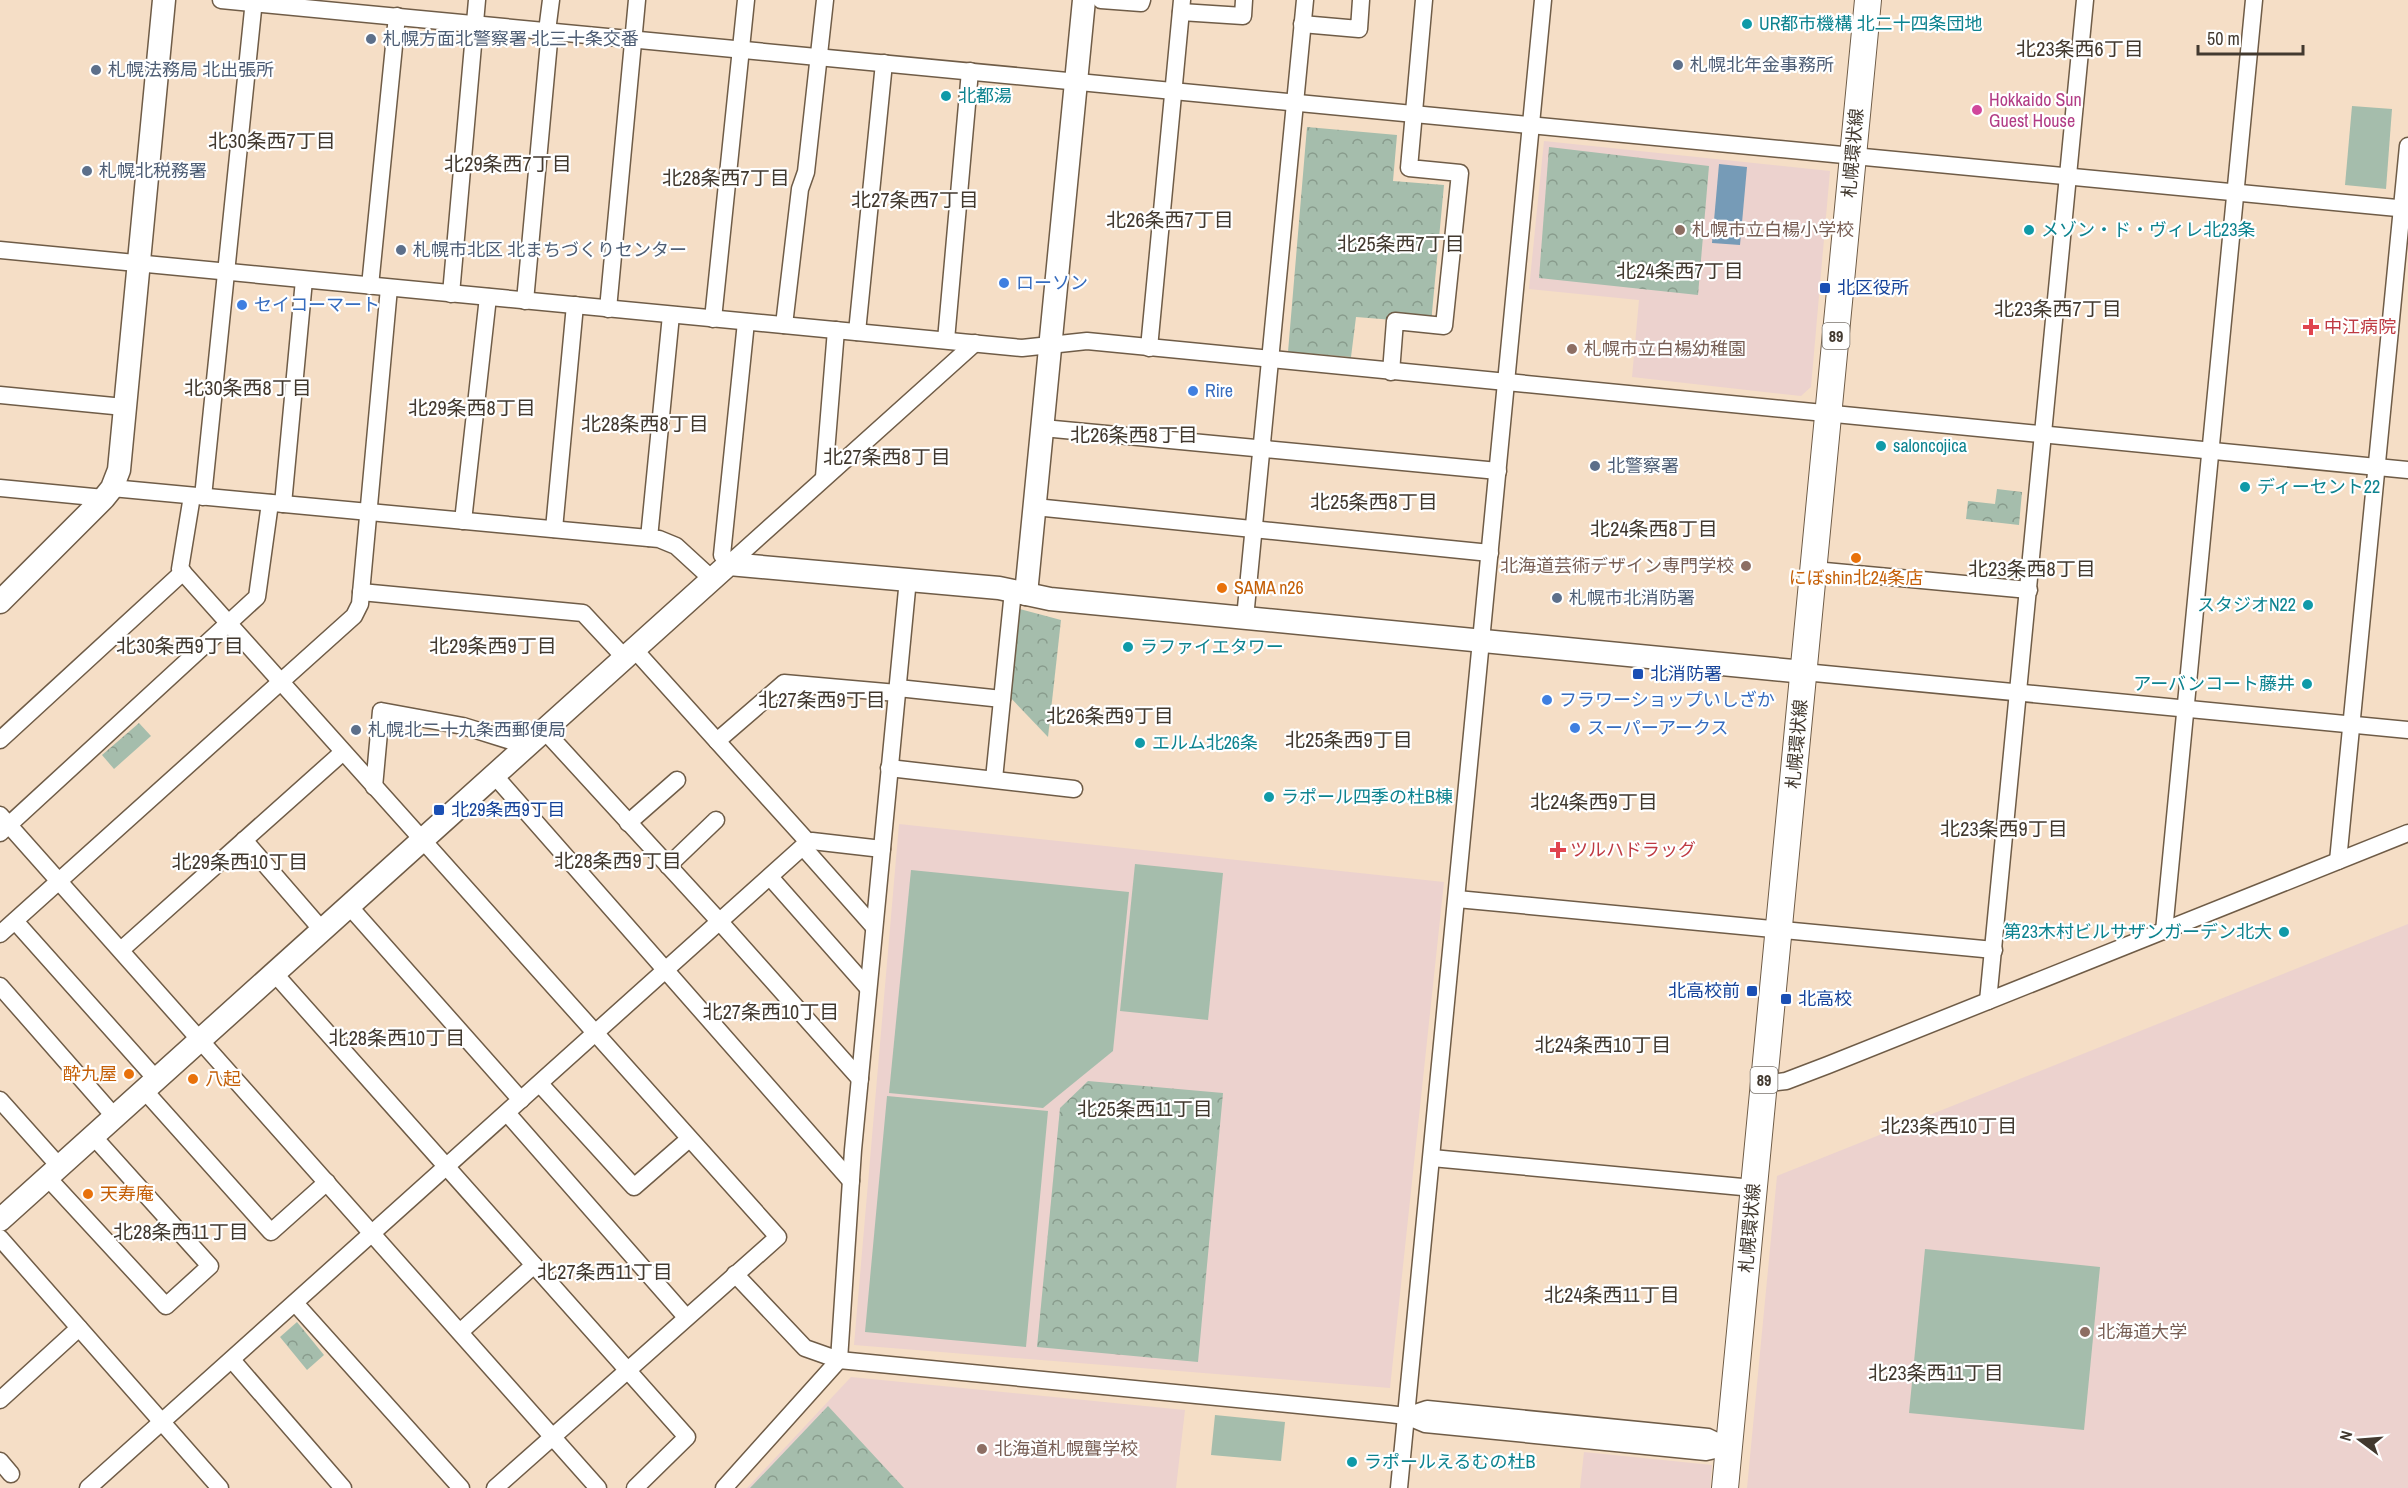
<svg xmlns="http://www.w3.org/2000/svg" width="2408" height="1488" viewBox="0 0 2408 1488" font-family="'Archivo Narrow','Noto Sans JP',sans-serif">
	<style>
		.education { fill: #ecd2ce }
		.grass { fill: #a5bdac }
		.park { fill: url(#park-crowns) }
		.water { fill: #769bb7 }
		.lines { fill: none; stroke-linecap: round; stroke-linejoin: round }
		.street-casing { stroke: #6f5c47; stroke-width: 19 }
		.secondary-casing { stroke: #6f5c47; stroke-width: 25 }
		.primary-casing { stroke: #6f5c47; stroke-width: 28 }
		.street { stroke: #fff; stroke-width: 16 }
		.secondary { stroke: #fff; stroke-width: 22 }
		.primary { stroke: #fff; stroke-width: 26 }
		.culture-dot { fill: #0f9aa8; stroke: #fff; stroke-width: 2 }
		.service-dot { fill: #5c6f8a; stroke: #fff; stroke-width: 2 }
		.hotel-dot { fill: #d1479c; stroke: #fff; stroke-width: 2 }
		.education-dot { fill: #8d6e63; stroke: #fff; stroke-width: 2 }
		.shop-dot { fill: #3f7fe0; stroke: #fff; stroke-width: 2 }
		.transit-dot { fill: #1a4fb4; stroke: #fff; stroke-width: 2 }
		.health-dot { fill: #e0444e; stroke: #fff; stroke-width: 2 }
		.food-dot { fill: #e8710a; stroke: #fff; stroke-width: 2 }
		.labels { text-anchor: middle; stroke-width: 4.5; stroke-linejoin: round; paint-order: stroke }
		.shield { fill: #fff; stroke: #7b746d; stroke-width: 1.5 }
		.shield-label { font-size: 16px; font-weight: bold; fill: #42392f }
		.culture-label { font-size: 18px; fill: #0d838f; stroke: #fff; text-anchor: start }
		.service-label { font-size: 18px; fill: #4e5e75; stroke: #fff; text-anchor: start }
		.hotel-label { font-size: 18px; fill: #b23c85; stroke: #fff; text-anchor: start }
		.street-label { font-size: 18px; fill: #42392f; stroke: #fff }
		.education-label { font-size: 18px; fill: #785e54; stroke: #fff; text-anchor: start }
		.shop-label { font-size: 18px; fill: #366cbe; stroke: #fff; text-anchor: start }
		.transit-label { font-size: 18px; fill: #164399; stroke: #fff; text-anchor: start }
		.health-label { font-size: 18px; fill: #be3a42; stroke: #fff; text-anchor: start }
		.food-label { font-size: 18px; fill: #c56008; stroke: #fff; text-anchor: start }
		.neighbourhood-label { font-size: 20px; fill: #42392f; stroke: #fff }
	</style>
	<defs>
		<pattern id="park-crowns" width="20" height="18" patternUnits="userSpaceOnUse" patternTransform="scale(1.5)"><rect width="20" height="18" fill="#a5bdac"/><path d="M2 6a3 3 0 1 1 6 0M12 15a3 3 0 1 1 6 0" fill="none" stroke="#889b8c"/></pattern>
	</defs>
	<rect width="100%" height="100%" fill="#f5dec6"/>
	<!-- education -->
	<g class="education">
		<polygon points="1544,141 1830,171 1811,387 1801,396 1632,377 1639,300 1529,289"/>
		<polygon points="899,824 1444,882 1390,1388 854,1345"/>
		<polygon points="2408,924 2408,1488 1747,1488 1777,1176"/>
		<polygon points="851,1377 1185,1410 1176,1488 747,1488"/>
		<polygon points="1584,1452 1712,1465 1710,1488 1580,1488"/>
	</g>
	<!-- grass -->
	<g class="grass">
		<polygon points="2352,106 2392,109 2386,189 2345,185"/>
		<polygon points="1135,864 1223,873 1208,1020 1120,1011"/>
		<polygon points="911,870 1129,892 1113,1051 1043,1108 889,1093"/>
		<polygon points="887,1096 1048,1111 1026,1347 865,1332"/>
		<polygon points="1925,1249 2100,1267 2084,1430 1909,1413"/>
		<polygon points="1215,1415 1285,1422 1281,1461 1211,1455"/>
	</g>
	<!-- park -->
	<g class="park">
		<polygon points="1307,127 1397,135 1393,181 1444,185 1431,323 1356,317 1351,357 1288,352"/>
		<polygon points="1549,147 1709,166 1698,295 1539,278"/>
		<polygon points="1997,489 2022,492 2019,525 1966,519 1968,501 1995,504"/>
		<polygon points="1016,608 1061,620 1048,737 1006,693"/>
		<polygon points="139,723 151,736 114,769 102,755"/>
		<polygon points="1088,1081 1223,1093 1198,1362 1037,1347 1060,1108"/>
		<polygon points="297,1322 324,1355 307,1370 280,1337"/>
		<polygon points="828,1406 904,1488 750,1488"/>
	</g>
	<!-- water -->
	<polygon class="water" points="1719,164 1747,167 1740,245 1712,243"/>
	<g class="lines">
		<!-- street casing -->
		<g class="street-casing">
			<g id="street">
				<polyline points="221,0 2408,209"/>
				<polyline points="1101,0 1141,3 1142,0"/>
				<polyline points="1181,12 1243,16 1244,0"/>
				<polyline points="1302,24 1359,29 1361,0"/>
				<polyline points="547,31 551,0"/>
				<polyline points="0,250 1022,348 1087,341 2408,470"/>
				<polyline points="370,286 397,16"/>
				<polyline points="451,294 477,0"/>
				<polyline points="525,301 550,31"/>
				<polyline points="608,309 637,0"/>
				<polyline points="713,319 746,0"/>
				<polyline points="746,322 722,555 729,564 975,343"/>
				<polyline points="784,325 800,189 806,172 825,0"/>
				<polyline points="857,332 884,63"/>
				<polyline points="946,340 970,71"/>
				<polyline points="1149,348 1182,0"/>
				<polyline points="1391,372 1395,321 1444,326 1460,173 1409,168 1424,0"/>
				<polyline points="0,395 124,407"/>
				<polyline points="1043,428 1498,471"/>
				<polyline points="824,477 836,330"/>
				<polyline points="0,488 104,498"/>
				<polyline points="112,488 659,539 676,546 712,579"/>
				<polyline points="192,496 180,569 778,1237 495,1488"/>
				<polyline points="203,497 254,0"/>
				<polyline points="283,504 304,280"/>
				<polyline points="1035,507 1490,553"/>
				<polyline points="463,521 488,297"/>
				<polyline points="554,529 575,305"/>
				<polyline points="649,538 671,315"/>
				<polyline points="1814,570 2029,590"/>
				<polyline points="361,592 583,613 625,658"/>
				<polyline points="1245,618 1305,0"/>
				<polyline points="634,649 808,842"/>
				<polyline points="1804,672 2408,730"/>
				<polyline points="898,688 1002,699"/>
				<polyline points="544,730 720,922 860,1079"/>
				<polyline points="0,740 183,572"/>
				<polyline points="717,741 784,683 897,693"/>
				<polyline points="889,768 1074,789"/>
				<polyline points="494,775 851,1181"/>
				<polyline points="994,779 1013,591"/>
				<polyline points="374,787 381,711 463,726 527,746"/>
				<polyline points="0,815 598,1488"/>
				<polyline points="628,823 677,780"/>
				<polyline points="0,833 257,597 270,503"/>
				<polyline points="244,840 322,930"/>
				<polyline points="803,847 874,927"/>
				<polyline points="2338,861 2408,146"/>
				<polyline points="668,866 716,820"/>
				<polyline points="770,877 868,988"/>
				<polyline points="1457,899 1994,950"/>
				<polyline points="349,906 521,1100"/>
				<polyline points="15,921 156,1079"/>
				<polyline points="2164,931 2254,0"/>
				<polyline points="0,934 354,616 360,604 389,288"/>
				<polyline points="121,950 343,752"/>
				<polyline points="275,974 687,1437 635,1488"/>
				<polyline points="0,986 114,1116"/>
				<polyline points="1988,1001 2085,0"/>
				<polyline points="540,1084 634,1187 689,1139"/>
				<polyline points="1763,1084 1786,1081 1828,1065 2408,833"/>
				<polyline points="144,1090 271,1232 327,1182"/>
				<polyline points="0,1100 59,1166"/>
				<polyline points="507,1113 686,1317"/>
				<polyline points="1432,1158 1753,1188"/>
				<polyline points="47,1177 166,1306 210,1266 93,1136"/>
				<polyline points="0,1238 220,1488"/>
				<polyline points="735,1274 805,1348 839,1360 853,1150 908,579"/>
				<polyline points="295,1303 461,1488"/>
				<polyline points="460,1332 534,1265"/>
				<polyline points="232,1360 343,1488"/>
				<polyline points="0,1400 79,1328"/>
				<polyline points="1406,1416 1427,1409 1708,1437 1729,1447"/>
				<polyline points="0,1461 11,1474"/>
				<polyline points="88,1488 808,842 812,841 882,849"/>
				<polyline points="724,1488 839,1360 1389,1414 1406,1416 1425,1424 1706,1452 1729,1447"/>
				<polyline points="1399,1488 1543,0"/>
			</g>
		</g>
		<!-- secondary casing -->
		<g class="secondary-casing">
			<g id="secondary">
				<polyline points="1026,594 1084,0"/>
				<polyline points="0,602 104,498 112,488 119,470 164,0"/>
				<polyline points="0,1220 729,564 999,588 1050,599 1804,672"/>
			</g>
		</g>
		<!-- primary casing -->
		<g class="primary-casing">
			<polyline id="primary" points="1725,1488 1868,0"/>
		</g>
		<!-- street -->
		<use href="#street" class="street"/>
		<!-- secondary -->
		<use href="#secondary" class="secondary"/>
		<!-- primary -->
		<use href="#primary" class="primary"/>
	</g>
	<!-- markers -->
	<g class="culture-dot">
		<circle cx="1747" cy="24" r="6"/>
		<circle cx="946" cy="96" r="6"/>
		<circle cx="2029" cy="230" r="6"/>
		<circle cx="1881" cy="446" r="6"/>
		<circle cx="2245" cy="487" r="6"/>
		<circle cx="2308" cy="605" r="6"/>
		<circle cx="1128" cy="647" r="6"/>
		<circle cx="2307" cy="684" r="6"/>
		<circle cx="1140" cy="743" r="6"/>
		<circle cx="1269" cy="797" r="6"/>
		<circle cx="2284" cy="932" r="6"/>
		<circle cx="1352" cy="1462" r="6"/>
	</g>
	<g class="service-dot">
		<circle cx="371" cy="39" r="6"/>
		<circle cx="1678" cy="65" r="6"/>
		<circle cx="96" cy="70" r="6"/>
		<circle cx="87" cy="171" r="6"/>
		<circle cx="401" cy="250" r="6"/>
		<circle cx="1595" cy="466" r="6"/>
		<circle cx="1557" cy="598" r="6"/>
		<circle cx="356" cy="730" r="6"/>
	</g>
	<circle class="hotel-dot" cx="1977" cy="110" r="6"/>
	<g class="education-dot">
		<circle cx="1680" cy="230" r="6"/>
		<circle cx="1572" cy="349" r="6"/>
		<circle cx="1746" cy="566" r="6"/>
		<circle cx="2085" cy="1332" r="6"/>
		<circle cx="982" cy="1449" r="6"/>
	</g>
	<g class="shop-dot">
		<circle cx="1004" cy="283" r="6"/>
		<circle cx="242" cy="305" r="6"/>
		<circle cx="1193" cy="391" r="6"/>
		<circle cx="1547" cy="700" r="6"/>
		<circle cx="1575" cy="728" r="6"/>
	</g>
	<g class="transit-dot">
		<rect x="1819" y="282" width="12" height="12" rx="3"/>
		<rect x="1632" y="668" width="12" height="12" rx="3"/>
		<rect x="433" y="804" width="12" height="12" rx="3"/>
		<rect x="1746" y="985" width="12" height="12" rx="3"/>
		<rect x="1780" y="993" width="12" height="12" rx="3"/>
	</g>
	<g class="health-dot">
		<path d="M2308 318h6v6h6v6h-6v6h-6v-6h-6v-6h6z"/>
		<path d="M1555 841h6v6h6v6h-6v6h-6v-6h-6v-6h6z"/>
	</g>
	<g class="food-dot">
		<circle cx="1856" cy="558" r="6"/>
		<circle cx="1222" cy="588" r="6"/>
		<circle cx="129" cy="1074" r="6"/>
		<circle cx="193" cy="1079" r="6"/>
		<circle cx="88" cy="1194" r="6"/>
	</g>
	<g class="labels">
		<!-- shield labels -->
		<g class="shield">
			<rect x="1822.5" y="323" width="27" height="26" rx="4.5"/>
			<rect x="1750.5" y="1067" width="27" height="26" rx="4.5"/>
		</g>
		<g class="shield-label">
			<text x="1836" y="342">89</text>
			<text x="1764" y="1086">89</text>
		</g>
		<!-- culture labels -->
		<g class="culture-label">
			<text x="1759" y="30">UR都市機構 北二十四条団地</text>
			<text x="958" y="102">北都湯</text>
			<text x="2041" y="236">メゾン・ド・ヴィレ北23条</text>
			<text x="1893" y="452">saloncojica</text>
			<text x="2257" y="493">ディーセント22</text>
			<text x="2296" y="611" text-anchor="end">スタジオN22</text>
			<text x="1140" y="653">ラファイエタワー</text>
			<text x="2295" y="690" text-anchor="end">アーバンコート藤井</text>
			<text x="1152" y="749">エルム北26条</text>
			<text x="1281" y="803">ラポール四季の杜B棟</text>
			<text x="2272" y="938" text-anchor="end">第23木村ビルサザンガーデン北大</text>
			<text x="1364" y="1468">ラポールえるむの杜B</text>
		</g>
		<!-- service labels -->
		<g class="service-label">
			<text x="383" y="45">札幌方面北警察署 北三十条交番</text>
			<text x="1690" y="71">札幌北年金事務所</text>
			<text x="108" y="76">札幌法務局 北出張所</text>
			<text x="99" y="177">札幌北税務署</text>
			<text x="413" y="256">札幌市北区 北まちづくりセンター</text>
			<text x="1607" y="472">北警察署</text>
			<text x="1569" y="604">札幌市北消防署</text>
			<text x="368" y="736">札幌北二十九条西郵便局</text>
		</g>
		<!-- hotel labels -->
		<g class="hotel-label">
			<text x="1989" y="106">Hokkaido Sun<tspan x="1989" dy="21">Guest House</tspan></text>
		</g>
		<!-- street labels -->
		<g class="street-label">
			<text transform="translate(1853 153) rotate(-85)" y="6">札幌環状線</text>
			<text transform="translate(1797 744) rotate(-85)" y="6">札幌環状線</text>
			<text transform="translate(1750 1228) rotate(-85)" y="6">札幌環状線</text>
		</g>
		<!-- education labels -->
		<g class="education-label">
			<text x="1692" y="236">札幌市立白楊小学校</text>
			<text x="1584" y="355">札幌市立白楊幼稚園</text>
			<text x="1734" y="572" text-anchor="end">北海道芸術デザイン専門学校</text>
			<text x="2097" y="1338">北海道大学</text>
			<text x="994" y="1455">北海道札幌聾学校</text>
		</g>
		<!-- shop labels -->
		<g class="shop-label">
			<text x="1016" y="289">ローソン</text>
			<text x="254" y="311">セイコーマート</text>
			<text x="1205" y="397">Rire</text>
			<text x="1559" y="706">フラワーショップいしざか</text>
			<text x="1587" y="734">スーパーアークス</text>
		</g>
		<!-- transit labels -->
		<g class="transit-label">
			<text x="1837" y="294">北区役所</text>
			<text x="1650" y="680">北消防署</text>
			<text x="451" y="816">北29条西9丁目</text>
			<text x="1740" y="997" text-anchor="end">北高校前</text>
			<text x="1798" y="1005">北高校</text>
		</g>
		<!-- health labels -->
		<g class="health-label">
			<text x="2324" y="333">中江病院</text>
			<text x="1570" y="856">ツルハドラッグ</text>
		</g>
		<!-- food labels -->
		<g class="food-label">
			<text x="1856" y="584" text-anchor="middle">にぼshin北24条店</text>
			<text x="1234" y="594">SAMA n26</text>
			<text x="117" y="1080" text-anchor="end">酔九屋</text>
			<text x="205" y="1085">八起</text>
			<text x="100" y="1200">天寿庵</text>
		</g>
		<!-- neighbourhood labels -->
		<g class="neighbourhood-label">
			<text x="2080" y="56">北23条西6丁目</text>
			<text x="272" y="148">北30条西7丁目</text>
			<text x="508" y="171">北29条西7丁目</text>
			<text x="726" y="185">北28条西7丁目</text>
			<text x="915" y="207">北27条西7丁目</text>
			<text x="1170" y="227">北26条西7丁目</text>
			<text x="1401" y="251">北25条西7丁目</text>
			<text x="1680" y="278">北24条西7丁目</text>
			<text x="2058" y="316">北23条西7丁目</text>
			<text x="248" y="395">北30条西8丁目</text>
			<text x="472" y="415">北29条西8丁目</text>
			<text x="645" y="431">北28条西8丁目</text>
			<text x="1134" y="442">北26条西8丁目</text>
			<text x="887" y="464">北27条西8丁目</text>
			<text x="1374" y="509">北25条西8丁目</text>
			<text x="1654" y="536">北24条西8丁目</text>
			<text x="2032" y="576">北23条西8丁目</text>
			<text x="180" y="653">北30条西9丁目</text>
			<text x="493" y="653">北29条西9丁目</text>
			<text x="822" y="707">北27条西9丁目</text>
			<text x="1110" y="723">北26条西9丁目</text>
			<text x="1349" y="747">北25条西9丁目</text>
			<text x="1594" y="809">北24条西9丁目</text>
			<text x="2004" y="836">北23条西9丁目</text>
			<text x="618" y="868">北28条西9丁目</text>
			<text x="240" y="869">北29条西10丁目</text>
			<text x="771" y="1019">北27条西10丁目</text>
			<text x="397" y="1045">北28条西10丁目</text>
			<text x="1603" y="1052">北24条西10丁目</text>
			<text x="1145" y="1116">北25条西11丁目</text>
			<text x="1949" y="1133">北23条西10丁目</text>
			<text x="181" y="1239">北28条西11丁目</text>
			<text x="605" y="1279">北27条西11丁目</text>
			<text x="1612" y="1302">北24条西11丁目</text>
			<text x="1936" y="1380">北23条西11丁目</text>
		</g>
	</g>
	<!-- north arrow -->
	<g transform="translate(2360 1440) rotate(286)" stroke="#ffffff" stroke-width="4.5" paint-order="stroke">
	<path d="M0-4.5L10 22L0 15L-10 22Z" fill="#42392f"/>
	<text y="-9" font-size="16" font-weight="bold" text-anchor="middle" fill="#42392f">N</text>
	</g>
	<!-- scale -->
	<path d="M2198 45v9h105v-9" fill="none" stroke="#42392f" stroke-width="3"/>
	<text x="2207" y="45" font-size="18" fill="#42392f" stroke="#ffffff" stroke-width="4.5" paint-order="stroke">50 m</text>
</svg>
